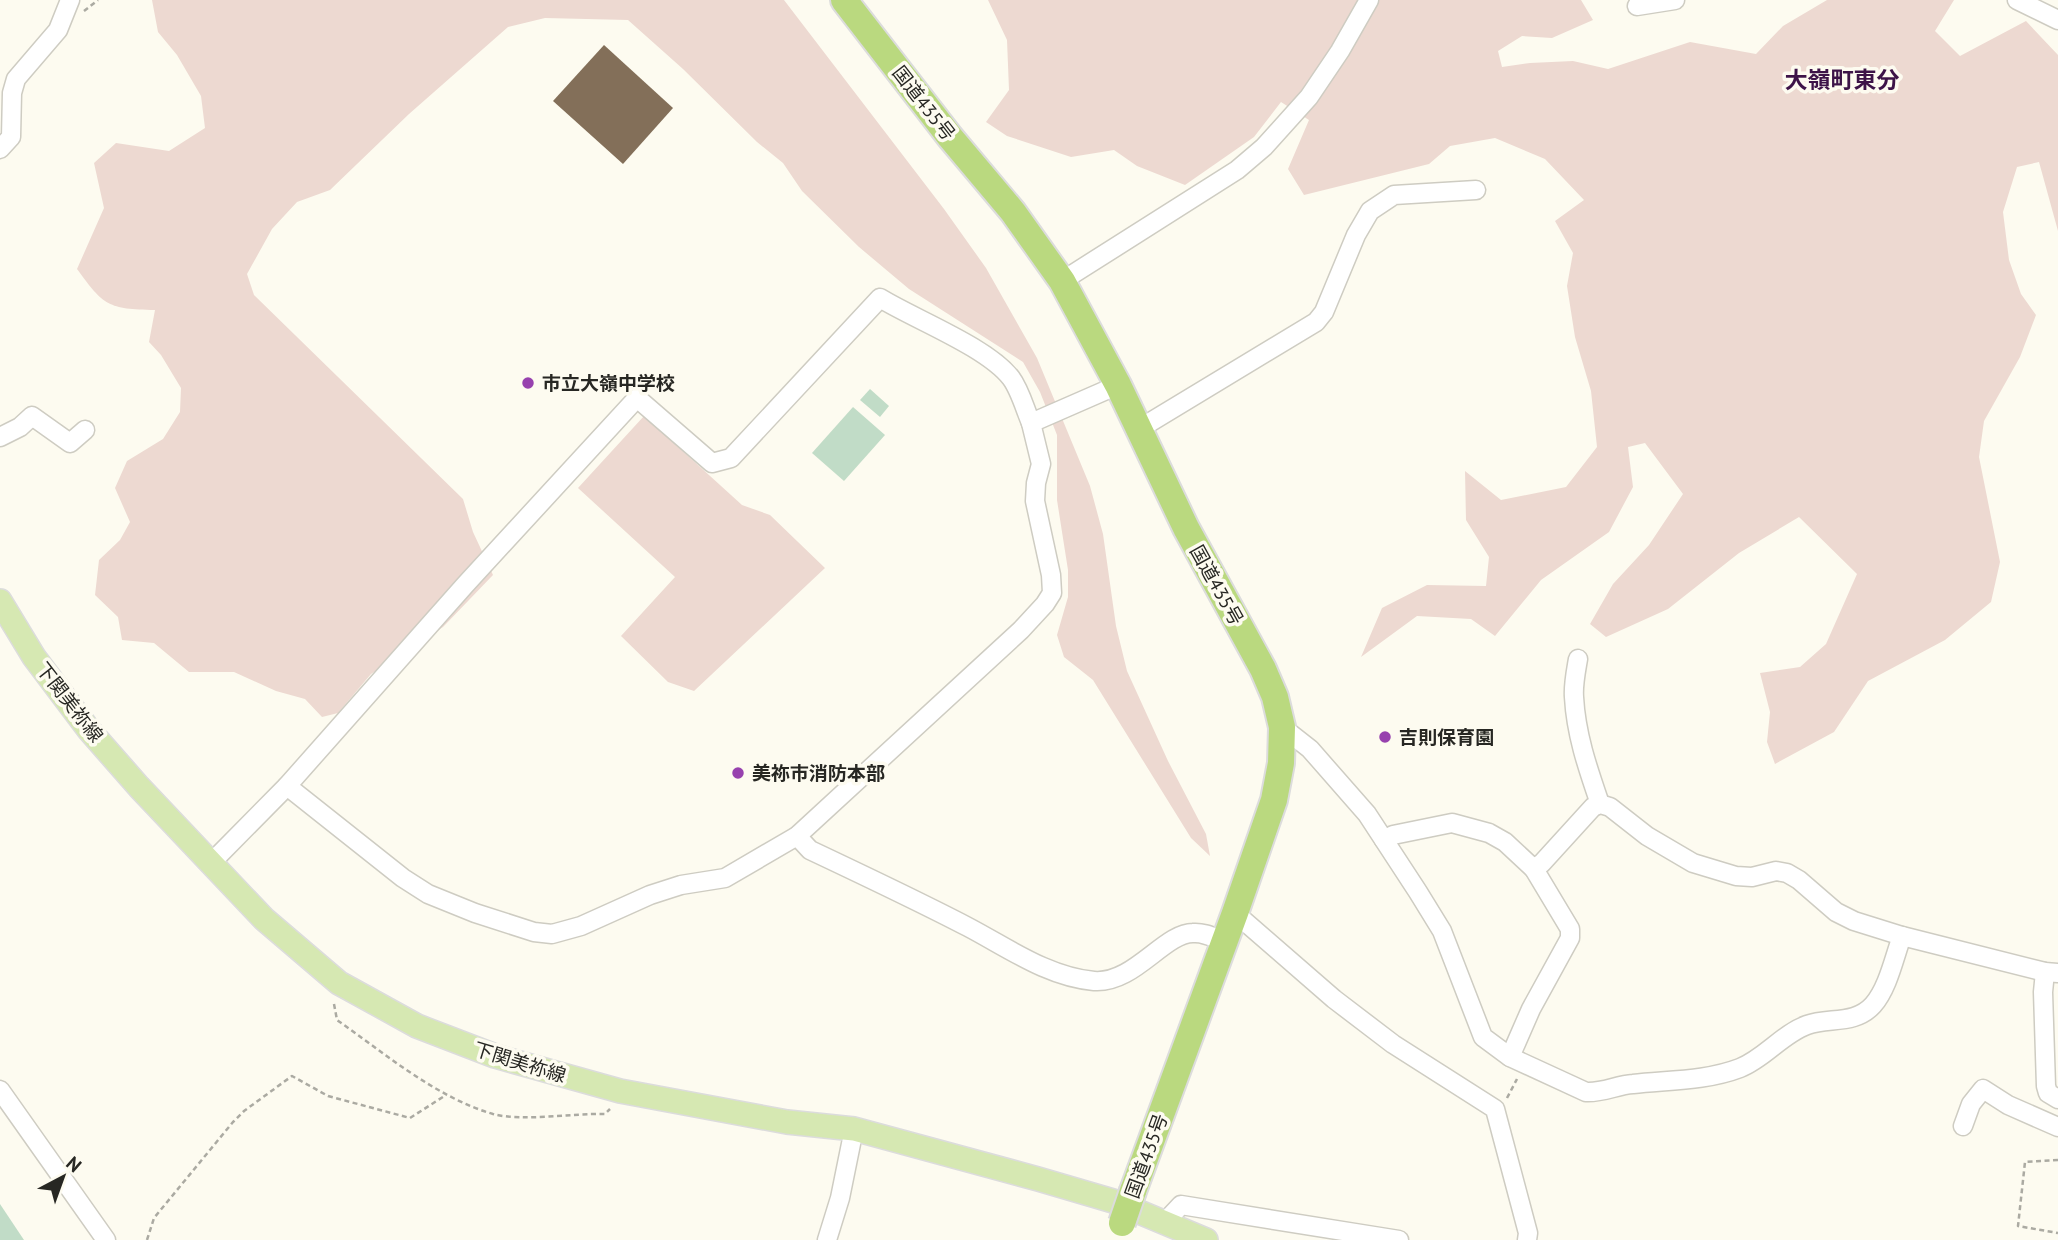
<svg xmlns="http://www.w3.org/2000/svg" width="2058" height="1240" viewBox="0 0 2058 1240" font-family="'PT Sans','Noto Sans JP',sans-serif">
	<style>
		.green { fill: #edd9d1 }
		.water { fill: #c1dcc7 }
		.building { fill: #836f59 }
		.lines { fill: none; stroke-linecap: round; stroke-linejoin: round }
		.minor-casing { stroke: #ceccc2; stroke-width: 21 }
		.major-casing { stroke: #dcdcdc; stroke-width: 26 }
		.highway-casing { stroke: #dcdcdc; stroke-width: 30 }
		.path { stroke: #abaaa2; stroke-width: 2.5; stroke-dasharray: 5 3.5; stroke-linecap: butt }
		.minor { stroke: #fff; stroke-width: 18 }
		.major { stroke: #d6e8b2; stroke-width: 23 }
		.highway { stroke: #bad97f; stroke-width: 26 }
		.highway-bridge-casing { stroke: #dcdcdc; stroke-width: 30; stroke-linecap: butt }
		.highway-bridge { stroke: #bad97f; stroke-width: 26 }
		.poi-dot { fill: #9741ae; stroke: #fdfbf0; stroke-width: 2.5 }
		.labels { text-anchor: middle; stroke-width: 7; stroke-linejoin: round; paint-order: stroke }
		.street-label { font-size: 19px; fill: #272723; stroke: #fdfbf0 }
		.poi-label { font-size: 19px; font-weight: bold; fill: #272723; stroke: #fdfbf0; text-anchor: start }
		.quarter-label { font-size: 23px; font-weight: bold; fill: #3d1348; stroke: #fdfbf0 }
	</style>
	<rect width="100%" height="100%" fill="#fdfbf0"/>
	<!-- green -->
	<g class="green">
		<path d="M152 0H784L944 209 986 268 1037 358 1090 486 1103 534 1116 626 1127 671 1168 761 1206 834 1210 856 1191 838 1093 680 1064 657 1057 635 1068 597V570L1057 500V435L1040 392 1023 362 909 289 859 247 802 191 783 163 757 142 683 69 628 20 545 18 508 27 409 114 330 190 297 202 272 229 247 274 254 295 463 499 473 532 493 575 443 627 371 674 338 713 322 717 305 699 276 691 234 672H189L154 643 122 640 118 617 95 595 99 560 120 540 130 522 115 488 127 461 163 439 180 412 181 388 161 355 149 342 155 310C108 309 104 306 77 269L104 208 94 163 116 143 169 151 205 128 201 96 177 55 158 32Z"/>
		<polygon points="988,0 1581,0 1593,20 1552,38 1522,36 1498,51 1502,67 1530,63 1573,61 1608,69 1690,42 1756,54 1783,26 1827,0 1954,0 1935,31 1960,56 2026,21 2058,55 2058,231 2039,162 2017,167 2003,212 2009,260 2021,294 2036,315 2020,357 1984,421 1979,457 2000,562 1991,602 1945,640 1868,681 1834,732 1775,764 1767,742 1770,712 1760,673 1800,667 1826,644 1857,574 1799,517 1739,553 1668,609 1606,637 1590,624 1613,584 1649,545 1683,494 1645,443 1628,447 1633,487 1609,532 1541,580 1495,636 1471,619 1417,616 1361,657 1382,608 1427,585 1486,586 1489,557 1466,520 1465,471 1501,500 1566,487 1597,447 1591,391 1575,337 1567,286 1573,253 1555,221 1584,200 1545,159 1495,138 1450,146 1429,164 1304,195 1288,169 1309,120 1281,102 1254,137 1185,185 1137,166 1114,150 1071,157 1007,136 986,122 1009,90 1007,40"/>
		<polygon points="644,416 742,505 770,515 825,568 694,691 668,682 621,636 675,577 578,488"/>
	</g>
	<!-- water -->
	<g class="water">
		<polygon points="870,389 889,406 880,417 860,400"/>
		<polygon points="853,407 885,435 844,481 812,453"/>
		<polygon points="0,1204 24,1240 0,1240"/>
	</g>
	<!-- building -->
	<polygon class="building" points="604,45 673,108 623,164 553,101"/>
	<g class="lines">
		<!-- minor casing -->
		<g class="minor-casing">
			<g id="minor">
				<polyline points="2017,0 2058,20"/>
				<polyline points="1637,6 1675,0"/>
				<polyline points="0,149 11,137 12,93 16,79 58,30 70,0"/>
				<polyline points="1062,281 1237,170 1264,147 1309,97 1340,51 1369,0"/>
				<polyline points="1139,429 1316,322 1324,312 1356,235 1370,211 1394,195 1476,190"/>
				<polyline points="0,437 20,427 32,416 70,443 85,430"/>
				<path d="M1578 659C1576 671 1573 685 1574 697 1576 735 1588 769 1600 804"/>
				<path d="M1282 727 1310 749 1367 814 1418 892 1442 931 1483 1037 1510 1057 1586 1092C1603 1093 1617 1085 1633 1084 1669 1080 1706 1081 1740 1068 1765 1058 1782 1034 1807 1025 1829 1017 1855 1025 1873 1005 1888 988 1894 958 1902 936"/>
				<polyline points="287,786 403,878 428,894 475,913 534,932 552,934 581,926 650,895 681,885 725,878 797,836 1021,630 1045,604 1052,593 1051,575 1035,501 1036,483 1041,464 1031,423 1118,385"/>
				<path d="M797 836 810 850C863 875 916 900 968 927 1008 948 1048 977 1094 981 1134 984 1164 933 1193 933 1203 932 1213 937 1223 941"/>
				<polyline points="1384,840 1393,835 1452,823 1489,833 1505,842 1534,869 1542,863 1593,807 1600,804 1610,807 1647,836 1693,863 1736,876 1752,877 1776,871 1787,873 1799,880 1836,912 1854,921 1902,936 2045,972 2058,973"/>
				<path d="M211 863 287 786 465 585 637 398 712 463 731 458 880 298C916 320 987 347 1011 378 1020 390 1025 409 1031 423"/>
				<polyline points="1235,913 1334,999 1393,1044 1495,1109 1528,1233 1527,1240"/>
				<polyline points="2045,972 2043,992 2046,1086 2048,1093 2058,1099"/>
				<polyline points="1510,1057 1531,1009 1570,938 1570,929 1534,869"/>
				<polyline points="0,1090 106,1240"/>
				<polyline points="1963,1126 1971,1104 1983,1089 2008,1105 2058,1127"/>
				<polyline points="1165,1222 1181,1205 1399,1240"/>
				<polyline points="827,1240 840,1198 854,1129"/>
			</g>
		</g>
		<!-- major casing -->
		<g class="major-casing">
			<polyline id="major" points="0,601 34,657 89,730 139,787 264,919 339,983 417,1026 495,1056 620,1091 787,1122 854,1129 1038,1179 1113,1201 1206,1240"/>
		</g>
		<!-- highway casing -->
		<g class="highway-casing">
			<polyline id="highway" points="844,0 950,137 1013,212 1062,281 1118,385 1186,528 1263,669 1275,697 1282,727 1281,763 1274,800 1235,913 1133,1191"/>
		</g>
		<!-- path -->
		<g class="path">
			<polyline points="84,11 98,0"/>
			<path d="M334 1004 337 1020C384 1053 437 1098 493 1114 523 1122 572 1113 605 1114L610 1109"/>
			<polyline points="1507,1098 1517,1079"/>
			<polyline points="2058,1160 2025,1162 2018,1226 2058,1233"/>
			<polyline points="147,1240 154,1218 233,1122 244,1111 292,1076 328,1096 410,1118 446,1095"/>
		</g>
		<!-- minor -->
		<use href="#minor" class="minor"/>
		<!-- major -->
		<use href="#major" class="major"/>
		<!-- highway -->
		<use href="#highway" class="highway"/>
		<!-- highway-bridge casing -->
		<g class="highway-bridge-casing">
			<polyline id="highway-bridge" points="1122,1223 1133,1191"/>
		</g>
		<!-- highway-bridge -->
		<use href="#highway-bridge" class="highway-bridge"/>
	</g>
	<!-- markers -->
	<g class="poi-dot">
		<circle cx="528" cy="383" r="7"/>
		<circle cx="1385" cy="737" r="7"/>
		<circle cx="738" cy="773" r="7"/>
	</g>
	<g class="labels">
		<!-- street labels -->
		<g class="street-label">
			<text transform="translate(924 103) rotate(52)" y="7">国道435号</text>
			<text transform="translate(1217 585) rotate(61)" y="7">国道435号</text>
			<text transform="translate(70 702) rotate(52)" y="7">下関美祢線</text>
			<text transform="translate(520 1062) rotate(17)" y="7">下関美祢線</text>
			<text transform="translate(1146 1156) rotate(-70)" y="7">国道435号</text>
		</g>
		<!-- poi labels -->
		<g class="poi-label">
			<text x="542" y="390">市立大嶺中学校</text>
			<text x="1399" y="744">吉則保育園</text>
			<text x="752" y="780">美祢市消防本部</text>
		</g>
		<!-- quarter labels -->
		<g class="quarter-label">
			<text x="1842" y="88">大嶺町東分</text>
		</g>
	</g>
	<!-- north arrow -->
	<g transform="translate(63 1177) rotate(41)" stroke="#fdfbf0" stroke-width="5" paint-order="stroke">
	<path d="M0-5L12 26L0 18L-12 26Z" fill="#272723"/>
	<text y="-10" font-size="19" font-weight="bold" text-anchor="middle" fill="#272723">N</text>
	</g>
</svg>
